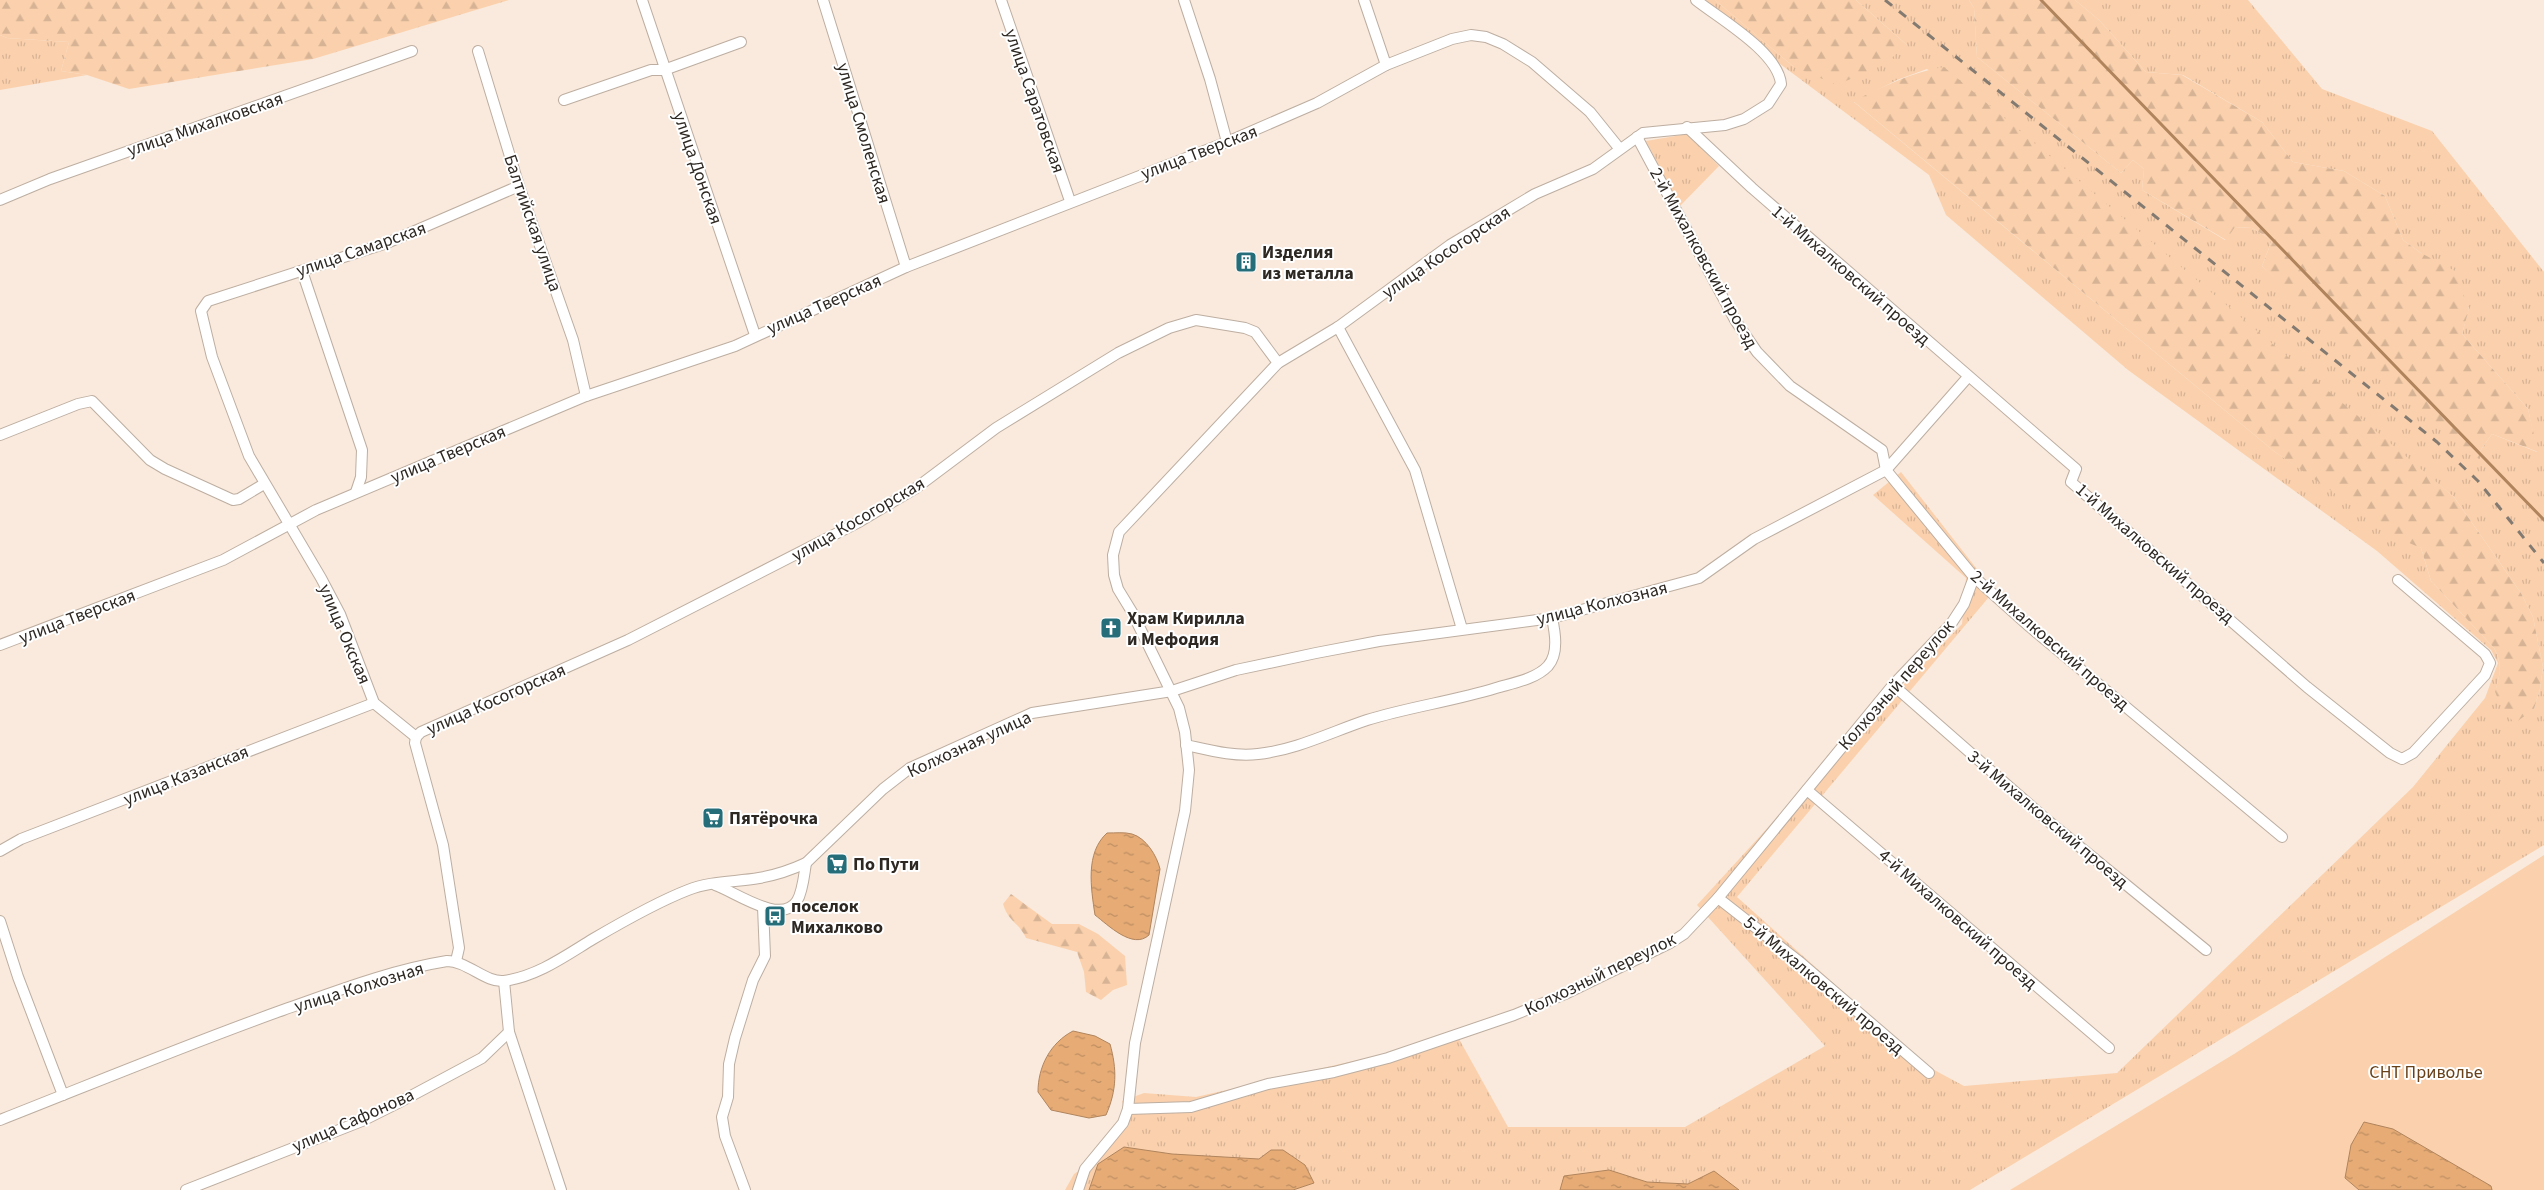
<svg xmlns="http://www.w3.org/2000/svg" width="2544" height="1190" viewBox="0 0 2544 1190" font-family="'Source Sans 3',sans-serif">
	<style>
		.grass { fill: url(#grass-tufts); fill-rule: evenodd }
		.forest { fill: url(#forest-firs) }
		.green { fill: #fbd1ad }
		.water { fill: url(#water-ripples); stroke: #b0845d }
		.lines { fill: none; stroke-linecap: round; stroke-linejoin: round }
		.stream { stroke: #b0845d; stroke-width: 3 }
		.street-casing { stroke: #bdaea1; stroke-width: 12 }
		.street { stroke: #fff; stroke-width: 10 }
		.rail { stroke: #837a71; stroke-width: 3; stroke-dasharray: 9 9; stroke-linecap: butt }
		.labels { text-anchor: middle; stroke-width: 4; stroke-linejoin: round; paint-order: stroke }
		.street-label { font-size: 18px; fill: #2e2823; stroke: #fff }
		.poi-label { font-size: 18px; font-weight: bold; fill: #2e2823; stroke: #fff; text-anchor: start }
		.park-label { font-size: 18px; fill: #684119; stroke: #fff }
	</style>
	<defs>
		<pattern id="grass-tufts" width="24" height="20" patternUnits="userSpaceOnUse" patternTransform="scale(1.25)"><rect width="24" height="20" fill="#fbd1ad"/><path d="M3 7l-1-3M5 7V3M7 7l1-3M15 17l-1-3M17 17v-4M19 17l1-3" fill="none" stroke="#d7b395"/></pattern>
		<pattern id="forest-firs" width="22" height="20" patternUnits="userSpaceOnUse" patternTransform="scale(1.25)"><rect width="22" height="20" fill="#fbd1ad"/><path d="M5 1l3.5 6h-7zM16 11l3.5 6h-7z" fill="#d7b395"/></pattern>
		<pattern id="water-ripples" width="26" height="14" patternUnits="userSpaceOnUse" patternTransform="scale(1.25)"><rect width="26" height="14" fill="#e7ac76"/><path d="M2 4q2-2 4 0t4 0M15 11q2-2 4 0t4 0" fill="none" stroke="#bc8c60"/></pattern>
	</defs>
	<rect width="100%" height="100%" fill="#f9eadd"/>
	<!-- grass -->
	<g class="grass">
		<path d="M1706 0H1715L1794 67 1907 45 1856 0H1969L1974 8 1977 57 2121 173 2133 160 2144 169 2142 190 2225 240 2234 227 2252 228 2272 240 2262 266 2480 459V451L2492 434 2537 452 2528 409 2462 334 2469 308 2421 253 2403 240 2385 196 2344 171 2293 162 2262 122 2183 75 2146 72 2099 20 2075 0H2248L2322 89 2432 131 2544 272V845L1970 1190H1065L1074 1174 1102 1155 1129 1125 1122 1101 1144 1093 1196 1097 1384 1054 1454 1030 1508 1127H1685L1825 1046 1697 905 1803 789 1962 624 1966 578 1873 495 1901 472 1994 591 1737 897 1925 1065 1964 1086 2117 1073 2413 787 2485 698 2498 663 2491 650 2377 551 2128 370 1946 215 1929 175 1776 61ZM1927 69 2454 497 2521 593 2533 617 2543 667 2540 689 2534 709 2495 693C2500 674 2503 665 2494 648L2431 581 2421 548 2275 452 1854 102 1897 80Z"/>
		<polygon points="0,35 7,38 69,42 61,71 87,75 0,90"/>
		<polygon points="1687,134 1719,166 1680,206 1646,141"/>
	</g>
	<!-- forest -->
	<g class="forest">
		<polygon points="0,0 509,0 313,59 129,89 87,75 61,71 69,42 7,38 0,35"/>
		<polygon points="1715,0 1856,0 1907,45 1884,64 1837,85 1794,67"/>
		<polygon points="1969,0 2075,0 2099,20 2146,72 2182,75 2262,122 2293,162 2344,171 2385,196 2403,240 2421,253 2455,271 2469,309 2462,334 2528,409 2538,452 2492,434 2480,451 2480,460 2399,396 2262,266 2272,240 2252,228 2235,227 2226,240 2142,190 2144,169 2133,160 2121,173 1977,57 1974,8"/>
		<path d="M1944 67 2454 497 2521 593 2533 617 2543 667 2540 689 2534 709 2515 723 2504 712 2495 692C2500 674 2503 664 2494 648L2431 581 2421 548 2402 540 2275 452 1853 101C1883 87 1911 72 1944 67Z"/>
		<path d="M1011 894 1052 924H1079L1098 934 1125 956 1127 985 1113 990 1101 1000 1086 992 1084 972 1077 952 1026 938C1018 921 1009 923 1003 904Z"/>
	</g>
	<!-- green -->
	<polygon class="green" points="2544,855 2544,1190 2010,1190 2234,1054"/>
	<!-- water -->
	<g class="water">
		<path d="M1107 833C1115 833 1125 832 1132 834 1146 838 1157 856 1160 869L1149 935C1133 950 1108 925 1095 915 1091 888 1085 853 1107 833Z"/>
		<path d="M1073 1031 1095 1036 1110 1044C1117 1069 1117 1090 1106 1115L1089 1118 1051 1110 1038 1092C1038 1067 1050 1043 1073 1031Z"/>
		<polygon points="2364,1122 2393,1129 2491,1186 2492,1190 2359,1190 2345,1178 2351,1145"/>
		<polygon points="1124,1147 1172,1154 1259,1159 1271,1150 1283,1150 1305,1165 1314,1183 1293,1190 1089,1190 1098,1164"/>
		<polygon points="1609,1170 1647,1182 1688,1184 1714,1171 1739,1190 1560,1190 1564,1176"/>
	</g>
	<g class="lines">
		<!-- stream -->
		<polyline class="stream" points="2041,0 2544,520"/>
		<!-- street casing -->
		<g class="street-casing">
			<g id="street">
				<polyline points="642,0 755,335"/>
				<polyline points="823,0 906,267"/>
				<polyline points="1001,0 1070,201"/>
				<polyline points="1184,0 1210,79 1227,142"/>
				<polyline points="1364,0 1386,65"/>
				<polyline points="478,51 519,186 573,340 586,396"/>
				<polyline points="564,100 651,70 664,70 741,42"/>
				<polyline points="1687,127 1752,188 2076,469 2071,482 2307,687 2390,753 2402,759 2413,753 2485,675 2490,663 2485,654 2398,580"/>
				<polyline points="1637,137 1735,320 1757,352 1790,386 1882,450 1886,470 1974,577 2030,627 2282,837"/>
				<polyline points="0,200 50,179 412,51"/>
				<polyline points="302,271 362,450 361,477 356,492"/>
				<polyline points="1338,327 1415,470 1462,629"/>
				<polyline points="0,435 78,404 92,401 150,460 165,469 233,500 239,499 264,484"/>
				<polyline points="0,645 223,560 316,510 586,396 735,346 906,267 1227,142 1317,103 1386,65 1452,39 1471,35 1486,37 1503,44 1532,62 1590,112 1619,148"/>
				<polyline points="1893,685 2047,820 2206,950"/>
				<polyline points="416,737 421,732 628,640 857,523 916,488 996,428 1118,353 1169,328 1196,320 1245,328 1255,332 1278,363"/>
				<polyline points="416,737 374,703 340,614 321,578 249,456 212,357 201,311 208,301 387,243 519,186"/>
				<polyline points="416,737 415,743 443,845 459,948 456,961"/>
				<path d="M1186 745C1209 750 1234 757 1258 754 1296 750 1331 732 1367 720 1409 707 1454 701 1496 688 1513 683 1536 679 1548 666 1559 653 1555 632 1552 618"/>
				<polyline points="1807,790 2109,1048"/>
				<polyline points="0,851 21,839 374,703"/>
				<path d="M715 885C734 891 781 926 797 901 803 891 804 875 806 863"/>
				<polyline points="1718,898 1801,963 1929,1073"/>
				<polyline points="0,921 18,977 63,1095"/>
				<polyline points="504,981 509,1032 561,1190"/>
				<polyline points="1128,1109 1191,1107 1268,1084 1334,1072 1388,1058 1514,1015 1565,994 1670,943 1684,934 1718,898 1893,685 1951,624 1964,604 1974,577"/>
				<path d="M0 1120C94 1083 188 1044 283 1010 337 991 391 970 447 961 467 961 486 983 504 981 538 976 565 956 593 939 622 922 657 902 688 890 710 881 736 882 759 878 776 875 791 870 806 863L883 789 910 768 1032 713 1172 691 1236 670 1316 653 1379 641 1552 618 1699 578 1754 539 1886 470 1968 377"/>
				<polyline points="186,1190 362,1121 396,1104 482,1058 509,1032"/>
				<polyline points="745,1190 725,1136 722,1117 728,1097 729,1064 735,1038 753,980 765,956 763,907"/>
				<path d="M1078 1190 1085 1169 1123 1123 1128 1109 1135 1043 1185 811 1189 770 1185 732 1179 708 1132 612 1118 589 1114 575 1113 555 1119 532 1278 363 1338 327 1450 245 1535 194 1593 169 1643 133 1725 125 1744 119 1768 104 1781 84C1778 52 1720 19 1696 0"/>
			</g>
		</g>
		<!-- street -->
		<use href="#street" class="street"/>
		<!-- rail -->
		<polyline class="rail" points="1885,0 2437,442 2478,481 2544,563"/>
	</g>
	<!-- icons -->
	<defs>
		<g id="building-square" transform="scale(1.125)"><rect x="-9" y="-9" width="18" height="18" rx="4" fill="#266d7a" stroke="#fff"/><path d="M-4-6H4V6H1V3H-1V6H-4ZM-2.5-4.3h1.7v1.8h-1.7ZM.8-4.3h1.7v1.8H.8ZM-2.5-1h1.7V.8h-1.7ZM.8-1h1.7V.8H.8Z" fill="#fff"/></g>
		<g id="church-square" transform="scale(1.125)"><rect x="-9" y="-9" width="18" height="18" rx="4" fill="#266d7a" stroke="#fff"/><path d="M-1.2-6h2.4v3.5h3.3v2.4h-3.3V6h-2.4V-.1h-3.3v-2.4h3.3Z" fill="#fff"/></g>
		<g id="supermarket-square" transform="scale(1.125)"><rect x="-9" y="-9" width="18" height="18" rx="4" fill="#266d7a" stroke="#fff"/><path d="M-6-5.5h2.5l.6 2H6L4.5 2H-2.5L-4.4-4H-6ZM-1.5 3.2a1.3 1.3 0 1 0 .1 0ZM3 3.2a1.3 1.3 0 1 0 .1 0Z" fill="#fff"/></g>
		<g id="bus-square" transform="scale(1.125)"><rect x="-9" y="-9" width="18" height="18" rx="4" fill="#266d7a" stroke="#fff"/><path d="M-5-6H5V4H4V6H2V4H-2V6H-4V4H-5ZM-3.5-4V0h7V-4ZM-3.5 1.2v1.5H-2V1.2ZM2 1.2v1.5H3.5V1.2Z" fill="#fff"/></g>
	</defs>
	<g fill-rule="evenodd">
		<use href="#building-square" x="1246" y="262"/>
		<use href="#church-square" x="1111" y="628"/>
		<use href="#supermarket-square" x="713" y="818"/>
		<use href="#supermarket-square" x="837" y="864"/>
		<use href="#bus-square" x="775" y="916"/>
	</g>
	<g class="labels">
		<!-- street labels -->
		<g class="street-label">
			<text transform="translate(1035 101) rotate(71)" y="6">улица Саратовская</text>
			<text transform="translate(205 124) rotate(-19)" y="6">улица Михалковская</text>
			<text transform="translate(864 133) rotate(73)" y="6">улица Смоленская</text>
			<text transform="translate(1199 152) rotate(-21)" y="6">улица Тверская</text>
			<text transform="translate(698 168) rotate(71)" y="6">улица Донская</text>
			<text transform="translate(533 223) rotate(71)" y="6">Балтийская улица</text>
			<text transform="translate(361 249) rotate(-19)" y="6">улица Самарская</text>
			<text transform="translate(1446 252) rotate(-34)" y="6">улица Косогорская</text>
			<text transform="translate(1704 258) rotate(61)" y="6">2-й Михалковский проезд</text>
			<text transform="translate(1851 275) rotate(41)" y="6">1-й Михалковский проезд</text>
			<text transform="translate(824 304) rotate(-24)" y="6">улица Тверская</text>
			<text transform="translate(448 454) rotate(-23)" y="6">улица Тверская</text>
			<text transform="translate(858 519) rotate(-30)" y="6">улица Косогорская</text>
			<text transform="translate(2155 553) rotate(41)" y="6">1-й Михалковский проезд</text>
			<text transform="translate(1602 603) rotate(-14)" y="6">улица Колхозная</text>
			<text transform="translate(77 616) rotate(-21)" y="6">улица Тверская</text>
			<text transform="translate(345 634) rotate(67)" y="6">улица Окская</text>
			<text transform="translate(2050 640) rotate(41)" y="6">2-й Михалковский проезд</text>
			<text transform="translate(1896 685) rotate(-49)" y="6">Колхозный переулок</text>
			<text transform="translate(496 699) rotate(-24)" y="6">улица Косогорская</text>
			<text transform="translate(969 744) rotate(-25)" y="6">Колхозная улица</text>
			<text transform="translate(186 775) rotate(-22)" y="6">улица Казанская</text>
			<text transform="translate(2048 819) rotate(40)" y="6">3-й Михалковский проезд</text>
			<text transform="translate(1958 919) rotate(41)" y="6">4-й Михалковский проезд</text>
			<text transform="translate(1600 974) rotate(-26)" y="6">Колхозный переулок</text>
			<text transform="translate(1824 985) rotate(40)" y="6">5-й Михалковский проезд</text>
			<text transform="translate(359 987) rotate(-17)" y="6">улица Колхозная</text>
			<text transform="translate(353 1120) rotate(-24)" y="6">улица Сафонова</text>
		</g>
		<!-- poi labels -->
		<g class="poi-label">
			<text x="1262" y="258">Изделия<tspan x="1262" dy="21">из металла</tspan></text>
			<text x="1127" y="624">Храм Кирилла<tspan x="1127" dy="21">и Мефодия</tspan></text>
			<text x="729" y="824">Пятёрочка</text>
			<text x="853" y="870">По Пути</text>
			<text x="791" y="912">поселок<tspan x="791" dy="21">Михалково</tspan></text>
		</g>
		<!-- park labels -->
		<g class="park-label">
			<text x="2426" y="1078">СНТ Приволье</text>
		</g>
	</g>
</svg>
